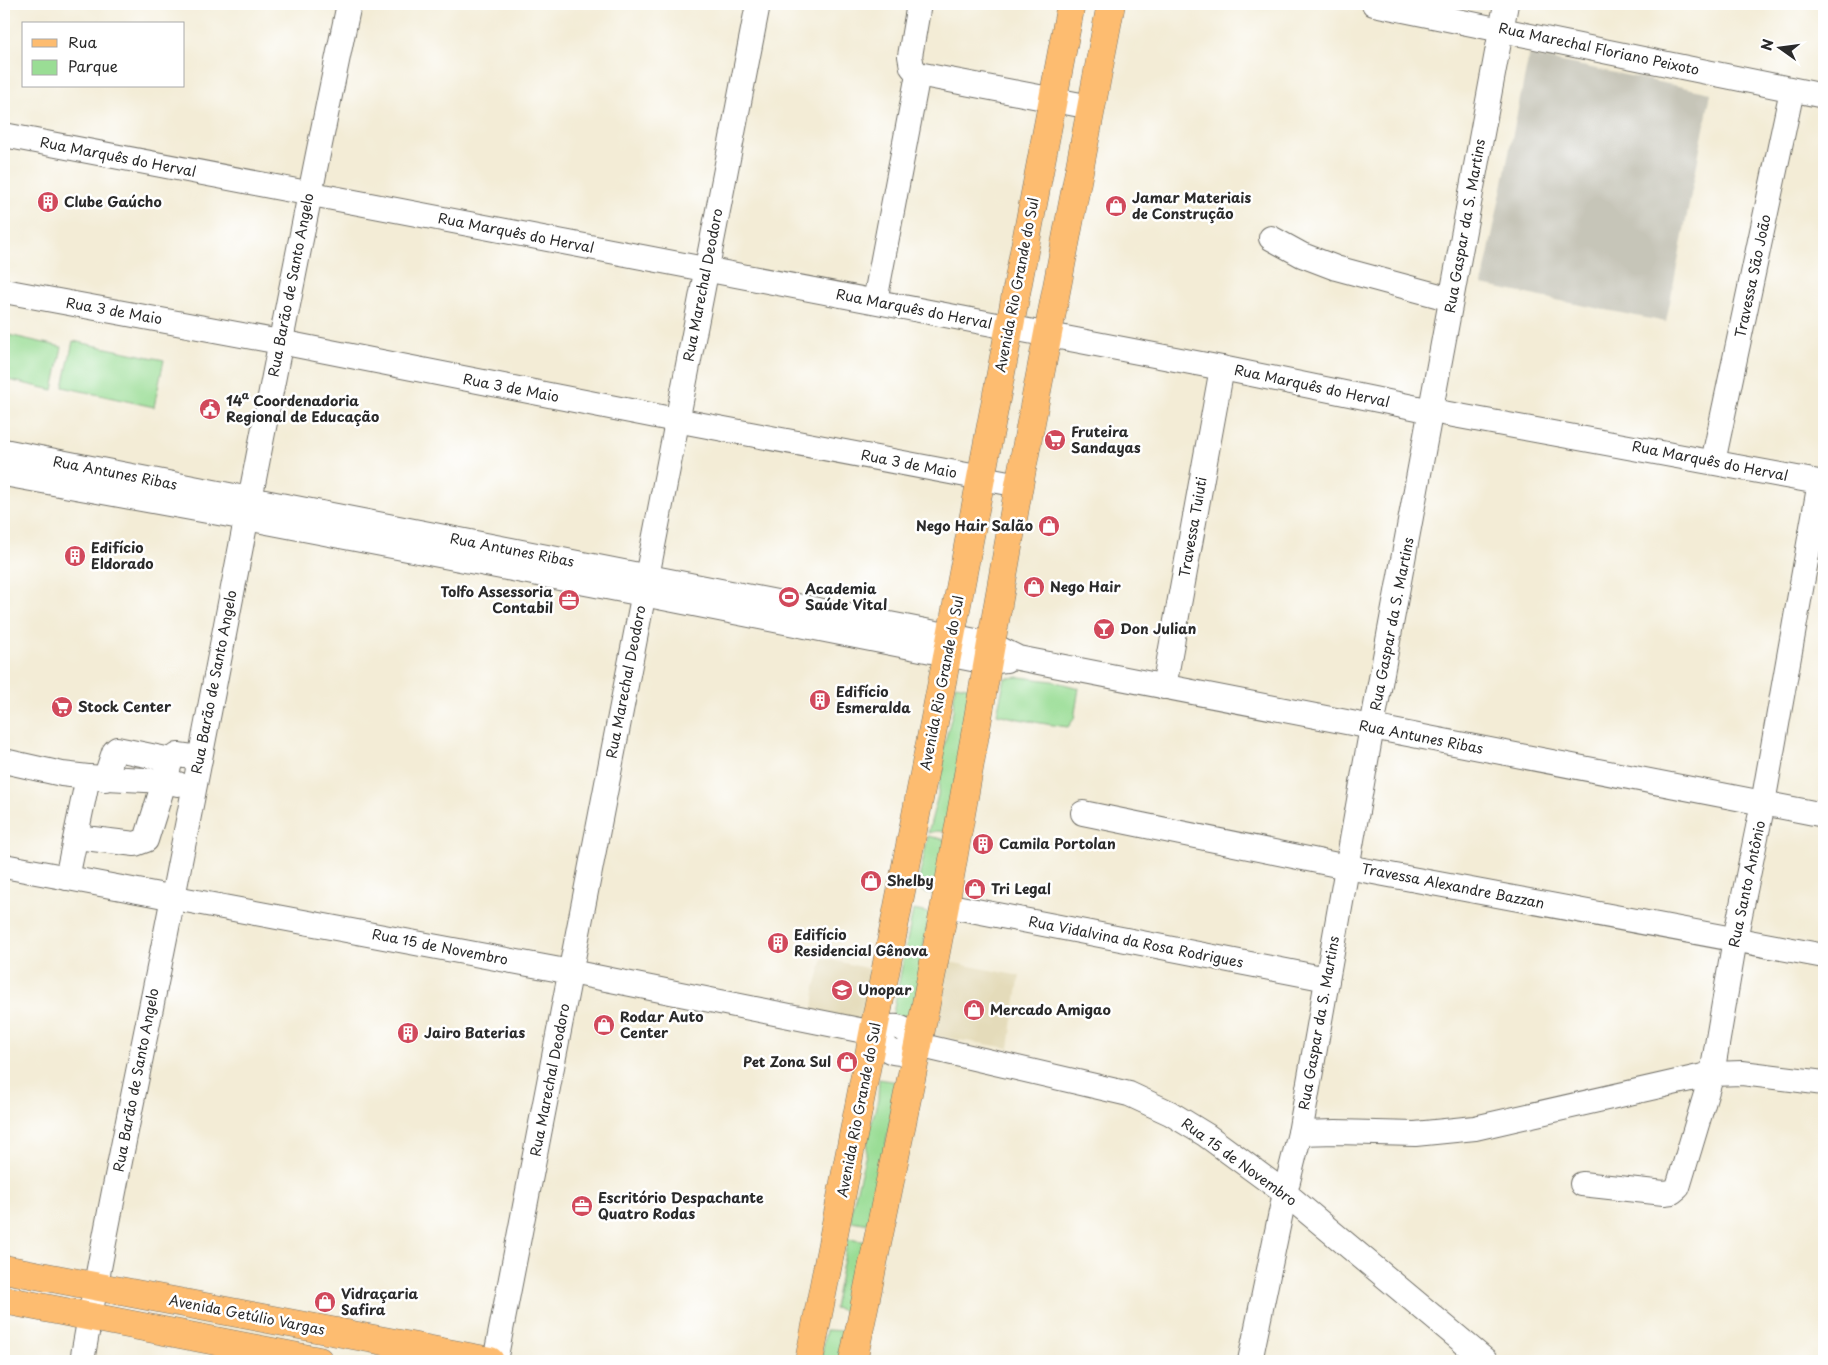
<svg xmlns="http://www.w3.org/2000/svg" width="1828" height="1365" viewBox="0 0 1828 1365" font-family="'Playpen Sans',sans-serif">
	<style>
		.built { fill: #e4dbba }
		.industrial { fill: #c6c5b8 }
		.green { fill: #9add95; stroke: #628460 }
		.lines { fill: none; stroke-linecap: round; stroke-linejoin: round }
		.minor-casing { stroke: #716f67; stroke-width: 26 }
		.major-casing { stroke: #716f67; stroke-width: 29 }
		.minor { stroke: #fff; stroke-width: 24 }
		.major { stroke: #fdbc70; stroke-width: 28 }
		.labels { text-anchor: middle; stroke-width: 5; stroke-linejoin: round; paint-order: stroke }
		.street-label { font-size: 14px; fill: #2b2b2b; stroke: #fff }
		.poi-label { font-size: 14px; font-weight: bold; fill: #2b2b2b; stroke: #fff; text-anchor: start }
	</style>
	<rect width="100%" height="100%" fill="#fff"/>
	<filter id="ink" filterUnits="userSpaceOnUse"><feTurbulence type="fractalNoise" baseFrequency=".02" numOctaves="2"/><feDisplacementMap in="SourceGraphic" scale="10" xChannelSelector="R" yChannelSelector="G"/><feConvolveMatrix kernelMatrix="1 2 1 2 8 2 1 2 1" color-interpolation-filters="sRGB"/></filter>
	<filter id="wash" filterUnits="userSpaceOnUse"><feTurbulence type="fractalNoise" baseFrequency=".0096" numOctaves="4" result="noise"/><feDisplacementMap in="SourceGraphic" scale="20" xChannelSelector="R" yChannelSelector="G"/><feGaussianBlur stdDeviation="1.12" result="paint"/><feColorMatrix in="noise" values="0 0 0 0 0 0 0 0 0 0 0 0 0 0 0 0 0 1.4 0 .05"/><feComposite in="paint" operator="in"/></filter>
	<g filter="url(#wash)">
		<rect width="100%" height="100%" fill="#f3ecd6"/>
		<!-- built -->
		<g class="built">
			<polygon points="823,958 875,970 864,1021 813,1012 815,987"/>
			<polygon points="944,961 1020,976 1017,992 1009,1048 930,1035"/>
		</g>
		<!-- industrial -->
		<polygon class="industrial" points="1529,55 1711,93 1666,322 1482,285"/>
		<!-- green -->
		<g class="green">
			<polygon points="4,334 62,347 53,390 4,379"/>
			<polygon points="73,341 164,360 154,407 63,387"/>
			<path d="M1020 677 1052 681 1079 688 1074 719 1068 727C1044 724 1021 720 997 714L1005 678Z"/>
			<polygon points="955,685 973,688 947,832 937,831 928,833 938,795 943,749 953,711"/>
			<polygon points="928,836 947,840 935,895 917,889"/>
			<polygon points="913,910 929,913 912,1021 892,1018"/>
			<polygon points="879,1079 898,1082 870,1224 851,1221 852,1208 866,1154 868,1137 878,1099"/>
			<polygon points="848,1239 868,1242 850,1312 834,1308"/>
			<polygon points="826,1330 846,1331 839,1361 821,1361"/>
		</g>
	</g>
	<g filter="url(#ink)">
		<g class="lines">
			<!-- minor casing -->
			<g class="minor-casing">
				<g id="minor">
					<polyline points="919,4 910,56 912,67 918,74 1091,107"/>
					<polyline points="1374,4 1824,96"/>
					<polyline points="4,135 1222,368 1432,411 1824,483"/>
					<polyline points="1271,238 1302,255 1336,268 1451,299"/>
					<polyline points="4,291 280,342 676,420 1019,485"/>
					<polyline points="875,301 918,74"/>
					<polyline points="4,451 951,636 990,644 1018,658 1824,815"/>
					<polyline points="1713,462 1792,90"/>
					<polyline points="4,474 246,518 643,594 987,662 1006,660"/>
					<polyline points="1164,687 1222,368"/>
					<polyline points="4,761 62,774 88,777 67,878"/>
					<polyline points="88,777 164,781 178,784"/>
					<polyline points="105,779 114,752 117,749 171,760"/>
					<polyline points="1083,813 1347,867 1824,956"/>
					<polyline points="76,837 135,844 146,840 171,760 178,755 200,758"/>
					<path d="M4 866 571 972 874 1033C896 1023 904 1024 918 1045L1129 1094 1170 1113 1206 1135 1285 1193 1486 1361"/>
					<polyline points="945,905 1327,979"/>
					<path d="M874 1033C889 1055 895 1058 918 1045"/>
					<polyline points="1300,1133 1336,1132 1415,1134 1475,1128 1712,1074 1742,1073 1824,1083"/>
					<polyline points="1582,1184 1664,1193 1672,1192 1678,1187 1712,1074 1735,939 1763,803 1820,482"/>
					<path d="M82 1361C109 1206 143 1052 173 897 232 599 286 301 349 4"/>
					<polyline points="495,1361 758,4"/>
					<polyline points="1250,1361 1285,1193 1300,1133 1372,727 1506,4"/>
				</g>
			</g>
			<!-- major casing -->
			<g class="major-casing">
				<g id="major">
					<polyline points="4,1269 490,1361"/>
					<polyline points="4,1300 319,1361"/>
					<polyline points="809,1361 951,636 1071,4"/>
					<polyline points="853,1361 918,1045 945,905 1019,485 1111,4"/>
				</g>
			</g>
			<!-- minor -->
			<use href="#minor" class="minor"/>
			<!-- major -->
			<use href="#major" class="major"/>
		</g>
	</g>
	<!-- icons -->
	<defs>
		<g id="building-disc" transform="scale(1.125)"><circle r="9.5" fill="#d1495b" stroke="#fff"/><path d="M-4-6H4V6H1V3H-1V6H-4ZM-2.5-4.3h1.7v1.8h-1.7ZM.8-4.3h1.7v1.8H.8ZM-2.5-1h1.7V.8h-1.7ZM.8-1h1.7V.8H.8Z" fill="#fff"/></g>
		<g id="shop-disc" transform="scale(1.125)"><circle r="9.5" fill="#d1495b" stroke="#fff"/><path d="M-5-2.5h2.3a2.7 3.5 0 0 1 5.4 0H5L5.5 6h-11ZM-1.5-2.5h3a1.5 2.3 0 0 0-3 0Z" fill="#fff"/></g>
		<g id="civic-disc" transform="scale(1.125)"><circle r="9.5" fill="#d1495b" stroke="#fff"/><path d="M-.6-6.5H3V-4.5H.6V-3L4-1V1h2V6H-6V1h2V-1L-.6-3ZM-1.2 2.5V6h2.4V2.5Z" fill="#fff"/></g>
		<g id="supermarket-disc" transform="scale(1.125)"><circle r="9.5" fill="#d1495b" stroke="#fff"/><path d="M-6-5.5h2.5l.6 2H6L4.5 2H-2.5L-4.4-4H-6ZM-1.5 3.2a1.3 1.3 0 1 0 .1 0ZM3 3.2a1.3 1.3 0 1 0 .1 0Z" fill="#fff"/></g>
		<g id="stadium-disc" transform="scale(1.125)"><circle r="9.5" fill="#d1495b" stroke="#fff"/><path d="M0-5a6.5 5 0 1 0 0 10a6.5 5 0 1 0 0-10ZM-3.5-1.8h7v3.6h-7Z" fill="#fff"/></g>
		<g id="office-disc" transform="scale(1.125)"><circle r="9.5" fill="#d1495b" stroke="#fff"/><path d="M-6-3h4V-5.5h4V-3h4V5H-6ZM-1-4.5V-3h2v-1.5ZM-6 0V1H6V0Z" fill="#fff"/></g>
		<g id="bar-disc" transform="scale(1.125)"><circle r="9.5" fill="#d1495b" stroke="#fff"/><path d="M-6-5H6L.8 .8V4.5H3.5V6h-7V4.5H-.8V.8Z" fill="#fff"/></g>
		<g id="university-disc" transform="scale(1.125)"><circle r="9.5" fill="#d1495b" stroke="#fff"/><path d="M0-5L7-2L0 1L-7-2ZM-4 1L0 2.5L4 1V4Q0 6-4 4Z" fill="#fff"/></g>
	</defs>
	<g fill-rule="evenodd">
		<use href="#building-disc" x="48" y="202"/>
		<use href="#shop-disc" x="1116" y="206"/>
		<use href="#civic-disc" x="210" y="409"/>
		<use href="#supermarket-disc" x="1055" y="440"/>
		<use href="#shop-disc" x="1049" y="526"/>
		<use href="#building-disc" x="75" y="556"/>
		<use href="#shop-disc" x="1034" y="587"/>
		<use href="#stadium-disc" x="789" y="597"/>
		<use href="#office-disc" x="569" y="600"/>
		<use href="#bar-disc" x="1104" y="629"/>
		<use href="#building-disc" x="820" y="700"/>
		<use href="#supermarket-disc" x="62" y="707"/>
		<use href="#building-disc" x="983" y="844"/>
		<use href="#shop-disc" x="871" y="881"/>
		<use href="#shop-disc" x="975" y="889"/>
		<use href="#building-disc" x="778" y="943"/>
		<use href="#university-disc" x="842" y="990"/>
		<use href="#shop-disc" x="974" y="1010"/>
		<use href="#shop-disc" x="604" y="1025"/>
		<use href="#building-disc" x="408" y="1033"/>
		<use href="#shop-disc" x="847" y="1062"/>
		<use href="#office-disc" x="582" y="1206"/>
		<use href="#shop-disc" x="325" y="1302"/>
	</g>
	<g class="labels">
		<!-- street labels -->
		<g class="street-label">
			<text transform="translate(1599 49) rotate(12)" y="5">Rua Marechal Floriano Peixoto</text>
			<text transform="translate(118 157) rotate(11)" y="5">Rua Marquês do Herval</text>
			<text transform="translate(1465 226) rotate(-80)" y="5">Rua Gaspar da S. Martins</text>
			<text transform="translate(516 233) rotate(11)" y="5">Rua Marquês do Herval</text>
			<text transform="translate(1753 276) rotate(-78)" y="5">Travessa São João</text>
			<text transform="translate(291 285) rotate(-79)" y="5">Rua Barão de Santo Angelo</text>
			<text transform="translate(703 285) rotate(-79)" y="5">Rua Marechal Deodoro</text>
			<text transform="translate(1017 285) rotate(-79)" y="5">Avenida Rio Grande do Sul</text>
			<text transform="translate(914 309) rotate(11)" y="5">Rua Marquês do Herval</text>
			<text transform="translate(114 311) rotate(10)" y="5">Rua 3 de Maio</text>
			<text transform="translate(1312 386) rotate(12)" y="5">Rua Marquês do Herval</text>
			<text transform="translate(511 388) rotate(11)" y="5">Rua 3 de Maio</text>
			<text transform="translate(1710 461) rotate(11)" y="5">Rua Marquês do Herval</text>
			<text transform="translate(909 464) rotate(11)" y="5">Rua 3 de Maio</text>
			<text transform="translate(115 473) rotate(11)" y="5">Rua Antunes Ribas</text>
			<text transform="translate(1193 527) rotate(-80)" y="5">Travessa Tuiuti</text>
			<text transform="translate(512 550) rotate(11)" y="5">Rua Antunes Ribas</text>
			<text transform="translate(1392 624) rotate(-79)" y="5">Rua Gaspar da S. Martins</text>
			<text transform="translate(214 682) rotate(-79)" y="5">Rua Barão de Santo Angelo</text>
			<text transform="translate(626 682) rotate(-79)" y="5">Rua Marechal Deodoro</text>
			<text transform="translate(942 683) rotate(-79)" y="5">Avenida Rio Grande do Sul</text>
			<text transform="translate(1421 737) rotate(11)" y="5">Rua Antunes Ribas</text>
			<text transform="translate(1747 884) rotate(-78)" y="5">Rua Santo Antônio</text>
			<text transform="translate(1453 886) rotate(11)" y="5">Travessa Alexandre Bazzan</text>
			<text transform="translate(1136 942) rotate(11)" y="5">Rua Vidalvina da Rosa Rodrigues</text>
			<text transform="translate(440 947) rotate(11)" y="5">Rua 15 de Novembro</text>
			<text transform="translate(1319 1023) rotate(-80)" y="5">Rua Gaspar da S. Martins</text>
			<text transform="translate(136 1080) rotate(-79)" y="5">Rua Barão de Santo Angelo</text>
			<text transform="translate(550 1080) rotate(-79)" y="5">Rua Marechal Deodoro</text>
			<text transform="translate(859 1110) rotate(-79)" y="5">Avenida Rio Grande do Sul</text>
			<text transform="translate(1239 1162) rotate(36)" y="5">Rua 15 de Novembro</text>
			<text transform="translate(247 1315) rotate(11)" y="5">Avenida Getúlio Vargas</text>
		</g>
		<!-- poi labels -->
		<g class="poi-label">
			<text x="1132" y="203">Jamar Materiais<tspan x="1132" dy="16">de Construção</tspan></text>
			<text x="64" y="207">Clube Gaúcho</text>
			<text x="226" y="406">14ª Coordenadoria<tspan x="226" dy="16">Regional de Educação</tspan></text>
			<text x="1071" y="437">Fruteira<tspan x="1071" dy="16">Sandayas</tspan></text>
			<text x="1033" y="531" text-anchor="end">Nego Hair Salão</text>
			<text x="91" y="553">Edifício<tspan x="91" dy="16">Eldorado</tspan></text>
			<text x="1050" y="592">Nego Hair</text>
			<text x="805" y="594">Academia<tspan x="805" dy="16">Saúde Vital</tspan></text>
			<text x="553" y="597" text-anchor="end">Tolfo Assessoria<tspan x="553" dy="16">Contabil</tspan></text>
			<text x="1120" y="634">Don Julian</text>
			<text x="836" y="697">Edifício<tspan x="836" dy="16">Esmeralda</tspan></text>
			<text x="78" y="712">Stock Center</text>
			<text x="999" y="849">Camila Portolan</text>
			<text x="887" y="886">Shelby</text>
			<text x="991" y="894">Tri Legal</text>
			<text x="794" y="940">Edifício<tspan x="794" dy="16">Residencial Gênova</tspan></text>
			<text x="858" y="995">Unopar</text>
			<text x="990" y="1015">Mercado Amigao</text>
			<text x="620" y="1022">Rodar Auto<tspan x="620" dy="16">Center</tspan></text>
			<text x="424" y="1038">Jairo Baterias</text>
			<text x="831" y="1067" text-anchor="end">Pet Zona Sul</text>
			<text x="598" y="1203">Escritório Despachante<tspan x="598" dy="16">Quatro Rodas</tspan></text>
			<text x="341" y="1299">Vidraçaria<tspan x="341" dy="16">Safira</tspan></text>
		</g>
	</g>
	<!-- margin -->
	<rect width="1828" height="1365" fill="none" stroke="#fff" stroke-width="20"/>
	<!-- legend -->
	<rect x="22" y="22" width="162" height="65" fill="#ffffff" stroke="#aaaaaa"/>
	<rect x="32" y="39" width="25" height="8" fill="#fdbc70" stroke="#aaaaaa"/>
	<text x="68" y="48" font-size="15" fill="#2b2b2b">Rua</text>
	<rect x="32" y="60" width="25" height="15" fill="#9add95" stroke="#aaaaaa"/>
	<text x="68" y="72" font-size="15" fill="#2b2b2b">Parque</text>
	<!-- north arrow -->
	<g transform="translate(1780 48) rotate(284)" stroke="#ffffff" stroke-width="4" paint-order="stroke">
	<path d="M0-4L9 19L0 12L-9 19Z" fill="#2b2b2b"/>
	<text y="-8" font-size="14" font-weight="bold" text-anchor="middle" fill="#2b2b2b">N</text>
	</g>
</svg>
